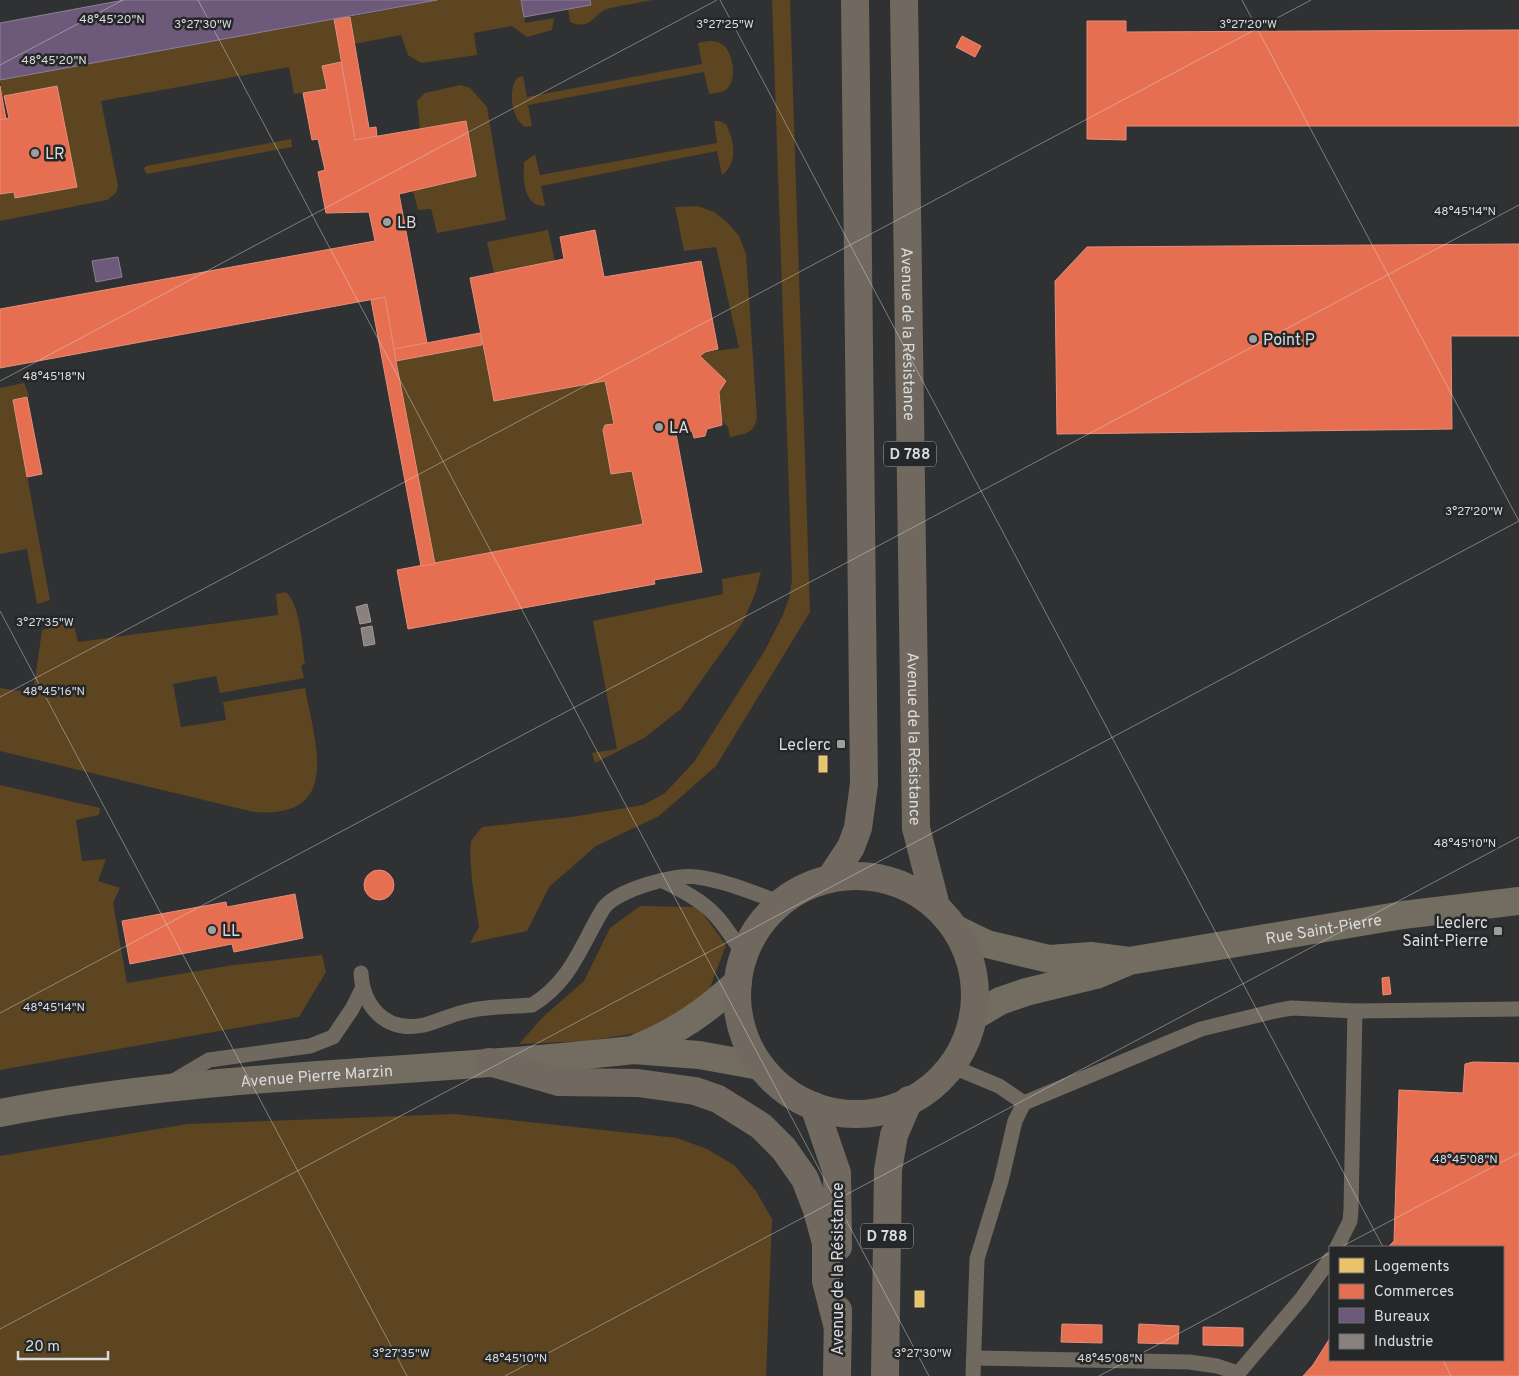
<svg xmlns="http://www.w3.org/2000/svg" width="1519" height="1376" viewBox="0 0 1519 1376" font-family="Overpass,sans-serif">
	<style>
		.green { fill: #5c4520 }
		.homes { fill: #e9c46a; stroke: #e4cb8c }
		.shops { fill: #e76f51; stroke: #e38f7b }
		.offices { fill: #6d597a; stroke: #8d8097 }
		.industry { fill: #8a817c; stroke: #a29c99 }
		.lines { fill: none; stroke-linecap: round; stroke-linejoin: round }
		.lane { stroke: #70695f; stroke-width: 15 }
		.secondary { stroke: #726c61; stroke-width: 28 }
		.primary { stroke: #71695f; stroke-width: 28 }
		.ticks { fill: none; stroke: #d9dbdc; stroke-width: 1; stroke-opacity: 0.45 }
		.poi-dot { fill: #9ea0a0; stroke: #252729; stroke-width: 2 }
		.labels { text-anchor: middle; stroke-width: 5; stroke-linejoin: round; paint-order: stroke }
		.shield { fill: #252729; stroke: #a3a5a6; stroke-width: 1 }
		.shield-label { font-size: 15px; font-weight: bold; fill: #d9dbdc }
		.poi-label { font-size: 16px; fill: #d9dbdc; stroke: #252729; text-anchor: start }
		.street-label { font-size: 16px; fill: #d9dbdc; stroke: #252729 }
		.ticks-label { font-size: 12px; text-anchor: middle; fill: #d9dbdc; stroke: #252729; stroke-width: 5; stroke-linejoin: round; paint-order: stroke }
	</style>
	<rect width="100%" height="100%" fill="#303132"/>
	<!-- green -->
	<g class="green">
		<polygon points="437,0 521,0 525,23 554,18 552,30 527,37 512,26 474,33 477,55 421,63 408,55 401,35 354,44 350,17"/>
		<path d="M590 0H653C638 3 622 5 607 9 593 14 592 31 570 22L568 9 591 5Z"/>
		<polygon points="772,0 790,0 810,612 716,766 659,816 596,846 549,887 527,931 470,943 479,927 472,881 470,855 471,841 482,827 572,817 643,805 665,793 694,762 764,652 783,615 789,598 792,580"/>
		<polygon points="334,19 341,62 323,66 327,89 294,94 289,67 101,101 118,186 116,193 107,200 0,221 0,194 14,192 15,198 77,186 57,86 4,96 2,95 0,80"/>
		<path d="M708 41C713 41 718 41 723 45 733 52 737 79 728 88 724 93 715 93 709 94L704 72 528 105 532 126 525 127C511 118 508 90 517 78L523 76 527 97 702 64 698 43Z"/>
		<polygon points="460,85 470,88 487,107 506,220 437,233 431,209 418,210 413,191 476,176 466,122 420,129 417,101 425,93"/>
		<path d="M714 121H719L726 124C734 141 739 162 722 175L717 151 541 186 545 206C523 207 523 178 524 162L535 154 540 175 717 143Z"/>
		<polygon points="291,139 292,147 147,174 144,169 146,166"/>
		<path d="M698 206 714 212 726 221 739 236 746 254 757 418C754 434 744 434 730 437L728 427 722 421 719 392 726 381 700 356 705 352 739 348 716 247 684 251 675 207Z"/>
		<polygon points="548,230 555,261 494,273 487,242"/>
		<polygon points="482,345 494,401 605,381 614,424 605,425 603,430 611,474 632,471 643,524 435,564 396,361"/>
		<polygon points="24,383 29,396 13,400 50,600 37,604 27,549 0,554 0,388"/>
		<polygon points="761,572 755,594 743,622 681,709 644,738 595,763 592,753 617,749 593,621 723,594 722,579"/>
		<path d="M285 592C300 601 302 646 305 663L301 666 304 678 220 693 216 676 173 684 181 727 226 720 223 702 305 688C315 744 343 819 254 812L0 751V688L33 693 42 630 73 622 78 642 278 615 276 594Z"/>
		<polygon points="0,785 100,808 99,815 76,820 82,861 106,859 98,881 120,888 113,903 127,983 233,965 322,955 326,972 299,1017 0,1070"/>
		<polygon points="640,906 698,907 726,945 708,993 668,1028 588,1041 519,1044 543,1017 584,981 610,928"/>
		<polygon points="455,1114 677,1138 707,1149 734,1165 756,1191 772,1219 766,1376 0,1376 0,1156 187,1124"/>
	</g>
	<!-- homes -->
	<g class="homes">
		<rect x="819" y="756" width="8" height="16"/>
		<rect x="915" y="1291" width="9" height="16"/>
	</g>
	<!-- shops -->
	<g class="shops">
		<polygon points="350,17 369,128 376,127 377,136 355,140 334,19"/>
		<polygon points="1087,21 1126,21 1126,32 1519,30 1519,126 1126,126 1126,140 1087,139"/>
		<polygon points="962,36 981,46 975,57 956,47"/>
		<polygon points="341,62 355,140 466,121 476,176 399,194 427,343 394,349 385,297 0,368 0,309 375,241 369,212 326,213 318,172 325,170 318,139 312,140 303,93 327,89 322,66"/>
		<polygon points="0,86 6,119 0,120"/>
		<polygon points="57,86 77,187 15,198 14,192 0,194 0,120 9,118 4,96"/>
		<polygon points="595,230 604,277 701,261 718,349 705,352 700,356 726,381 719,392 722,425 707,429 705,436 694,438 692,431 676,434 702,572 654,580 655,584 408,629 397,570 643,524 632,471 611,474 603,430 605,425 614,424 605,381 494,401 470,278 564,259 560,237"/>
		<polygon points="1519,244 1519,336 1451,336 1452,429 1057,434 1055,281 1087,247"/>
		<polygon points="385,297 396,361 435,564 421,566 371,300"/>
		<polygon points="480,333 482,345 396,361 394,349"/>
		<polygon points="27,397 42,474 27,477 13,400"/>
		<circle cx="379" cy="885" r="15"/>
		<polygon points="295,894 303,938 234,952 232,944 130,964 122,921 226,902 227,907"/>
		<polygon points="1389,977 1391,994 1383,995 1382,978"/>
		<polygon points="1473,1062 1519,1063 1519,1376 1303,1376 1313,1365 1330,1338 1330,1360 1503,1360 1503,1247 1388,1247 1394,1241 1399,1090 1463,1093 1465,1064"/>
		<polygon points="1062,1324 1102,1325 1102,1343 1061,1342"/>
		<polygon points="1139,1324 1179,1326 1178,1344 1138,1343"/>
		<polygon points="1203,1327 1243,1328 1243,1346 1203,1345"/>
	</g>
	<!-- offices -->
	<g class="offices">
		<polygon points="124,0 437,0 0,80 0,23"/>
		<polygon points="521,0 590,0 591,5 524,17"/>
		<polygon points="118,257 122,277 96,282 92,261"/>
	</g>
	<!-- industry -->
	<g class="industry">
		<polygon points="367,604 371,622 360,624 356,607"/>
		<polygon points="372,626 375,644 364,646 361,628"/>
	</g>
	<g class="lines">
		<!-- lane -->
		<g class="lane">
			<path d="M663 881C709 903 717 913 744 955"/>
			<path d="M361 973C363 1008 387 1033 424 1025 437 1022 450 1015 464 1012 485 1006 510 1007 532 1005 571 982 581 945 603 909 615 890 677 873 697 877 726 881 754 893 781 903"/>
			<polyline points="951,1066 999,1086 1024,1103"/>
			<polyline points="170,1083 209,1060 310,1046 333,1037 352,1009 362,989"/>
			<polyline points="1337,1247 1350,1221 1351,1210 1355,1011"/>
			<polyline points="974,1358 1189,1362 1217,1366 1238,1373"/>
			<polyline points="973,1376 977,1259 1001,1181 1015,1121 1024,1103 1201,1029 1275,1011 1292,1008 1355,1011 1519,1009"/>
			<polyline points="1236,1376 1302,1298 1330,1259"/>
		</g>
		<!-- secondary -->
		<g class="secondary">
			<polyline points="956,929 987,944 1049,959 1091,956 1129,961"/>
			<path id="s1" d="M973 1017 1000 1001 1026 992 1096 975 1129 961 1403 915 1519 901"/>
			<path d="M637 1048C678 1031 705 1012 738 982"/>
			<path id="s2" d="M0 1113C208 1072 422 1074 633 1050L699 1055 760 1066"/>
		</g>
		<!-- primary -->
		<g class="primary">
			<path id="s3" d="M904 0 916 828 936 906"/>
			<circle cx="856" cy="995" r="119"/>
			<polyline points="830,879 851,847 858,828 864,784 855,0"/>
			<polyline points="489,1062 559,1082 638,1083 695,1091 718,1099 761,1126 784,1149 805,1179 817,1210 826,1243 826,1281 838,1328"/>
			<polyline points="814,1106 837,1173 838,1247"/>
			<polyline points="837,1376 838,1310"/>
			<polyline points="885,1376 888,1170 894,1135 909,1100"/>
		</g>
	</g>
	<!-- ticks -->
	<path class="ticks" d="M198 0 929 1376M720 0 1383 1247M1242 0 1519 521M0 65 123 0M0 381 717 0M0 611 407 1376M0 697 1311 0M0 1013 1519 205M1341 1247 1519 1153M0 1329 1519 521M1443 1360 1451 1376M505 1376 1519 837M1099 1376 1330 1253"/>
	<!-- markers -->
	<g class="poi-dot">
		<circle cx="35" cy="153" r="5"/>
		<circle cx="387" cy="222" r="5"/>
		<circle cx="1253" cy="339" r="5"/>
		<circle cx="659" cy="427" r="5"/>
		<rect x="836" y="739" width="10" height="10" rx="2.5"/>
		<circle cx="212" cy="930" r="5"/>
		<rect x="1493" y="926" width="10" height="10" rx="2.5"/>
	</g>
	<g class="labels">
		<!-- shield labels -->
		<g class="shield">
			<rect x="884" y="441.5" width="52" height="25" rx="4"/>
			<rect x="861" y="1223.5" width="52" height="25" rx="4"/>
		</g>
		<g class="shield-label">
			<text x="910" y="459">D 788</text>
			<text x="887" y="1241">D 788</text>
		</g>
		<!-- poi labels -->
		<g class="poi-label">
			<text x="45" y="159">LR</text>
			<text x="397" y="228">LB</text>
			<text x="1263" y="345">Point P</text>
			<text x="669" y="433">LA</text>
			<text x="831" y="750" text-anchor="end">Leclerc</text>
			<text x="1488" y="928" text-anchor="end">Leclerc<tspan x="1488" dy="18">Saint-Pierre</tspan></text>
			<text x="222" y="936">LL</text>
		</g>
		<!-- street labels -->
		<g class="street-label">
			<text dy="6" stroke="none"><textPath href="#s3" startOffset="334">Avenue de la Résistance</textPath></text>
			<text dy="6" stroke="none"><textPath href="#s3" startOffset="739">Avenue de la Résistance</textPath></text>
			<text dy="6" stroke="none"><textPath href="#s1" startOffset="364">Rue Saint-Pierre</textPath></text>
			<text dy="6" stroke="none"><textPath href="#s2" startOffset="319">Avenue Pierre Marzin</textPath></text>
			<text transform="translate(837 1269) rotate(-90)" y="6">Avenue de la Résistance</text>
		</g>
	</g>
	<g class="ticks-label">
		<text x="112" y="23">48°45'20"N</text>
		<text x="203" y="28">3°27'30"W</text>
		<text x="725" y="28">3°27'25"W</text>
		<text x="1248" y="28">3°27'20"W</text>
		<text x="54" y="64">48°45'20"N</text>
		<text x="1465" y="215">48°45'14"N</text>
		<text x="54" y="380">48°45'18"N</text>
		<text x="1474" y="515">3°27'20"W</text>
		<text x="45" y="626">3°27'35"W</text>
		<text x="54" y="695">48°45'16"N</text>
		<text x="1465" y="847">48°45'10"N</text>
		<text x="54" y="1011">48°45'14"N</text>
		<text x="1465" y="1163">48°45'08"N</text>
		<text x="401" y="1357">3°27'35"W</text>
		<text x="923" y="1357">3°27'30"W</text>
		<text x="516" y="1362">48°45'10"N</text>
		<text x="1110" y="1362">48°45'08"N</text>
	</g>
	<!-- legend -->
	<rect x="1329" y="1246" width="175" height="115" fill="#252729" stroke="#6d6f71"/>
	<rect x="1339" y="1258" width="25" height="15" fill="#e9c46a" stroke="#6d6f71"/>
	<text x="1374" y="1271" font-size="15" fill="#d9dbdc">Logements</text>
	<rect x="1339" y="1284" width="25" height="15" fill="#e76f51" stroke="#6d6f71"/>
	<text x="1374" y="1296" font-size="15" fill="#d9dbdc">Commerces</text>
	<rect x="1339" y="1308" width="25" height="15" fill="#6d597a" stroke="#6d6f71"/>
	<text x="1374" y="1321" font-size="15" fill="#d9dbdc">Bureaux</text>
	<rect x="1339" y="1334" width="25" height="15" fill="#8a817c" stroke="#6d6f71"/>
	<text x="1374" y="1346" font-size="15" fill="#d9dbdc">Industrie</text>
	<!-- scale -->
	<path d="M18 1351v8h90v-8" fill="none" stroke="#d9dbdc" stroke-width="2.5"/>
	<text x="25" y="1351" font-size="15" fill="#d9dbdc" stroke="#252729" stroke-width="4" paint-order="stroke">20 m</text>
</svg>
